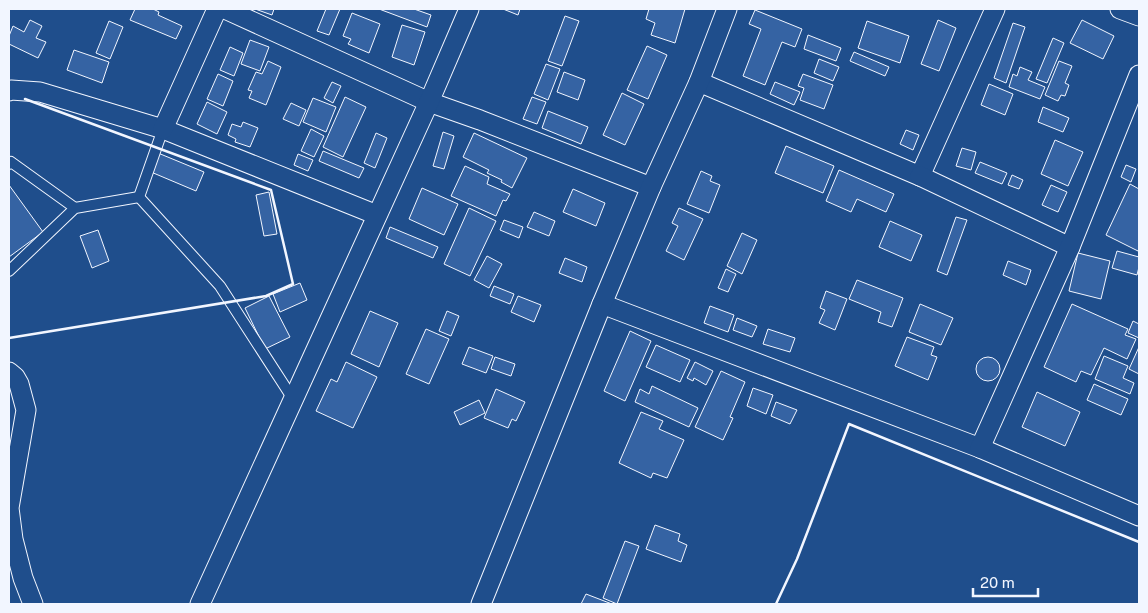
<svg xmlns="http://www.w3.org/2000/svg" width="1148" height="613" viewBox="0 0 1148 613" font-family="'Public Sans',sans-serif">
	<style>
		.building { fill: #3563a3; stroke: #f2f6ff }
		.lines { fill: none; stroke-linecap: round; stroke-linejoin: round }
		.lane-casing { stroke: #f2f6ff; stroke-width: 12 }
		.street-casing { stroke: #f2f6ff; stroke-width: 21 }
		.lane { stroke: #1f4e8c; stroke-width: 10 }
		.street { stroke: #1f4e8c; stroke-width: 19 }
		.wall { stroke: #f2f6ff; stroke-width: 2.5 }
	</style>
	<rect width="100%" height="100%" fill="#1f4e8c"/>
	<!-- building -->
	<g class="building">
		<polygon points="135,9 153,9 159,12 158,15 182,26 176,39 130,20"/>
		<polygon points="255,9 274,9 272,15"/>
		<polygon points="326,9 340,9 329,35 317,31"/>
		<polygon points="379,9 414,9 431,15 427,27"/>
		<polygon points="503,9 520,9 518,15"/>
		<polygon points="649,9 685,9 675,43 651,35 655,23 646,19"/>
		<polygon points="755,10 802,29 795,47 782,42 765,85 743,76 761,29 749,24"/>
		<polygon points="352,13 380,24 369,53 348,44 351,39 343,36"/>
		<polygon points="565,16 579,21 562,66 548,61"/>
		<polygon points="30,20 42,26 36,38 46,42 38,58 9,44 9,36 13,26 24,32"/>
		<polygon points="938,20 956,28 939,71 921,64"/>
		<polygon points="1082,20 1114,36 1103,59 1070,43"/>
		<polygon points="109,21 123,27 110,59 96,53"/>
		<polygon points="867,21 909,36 900,63 858,48"/>
		<polygon points="1013,23 1025,27 1006,83 994,78"/>
		<polygon points="402,25 425,32 414,65 392,57"/>
		<polygon points="808,35 841,48 836,61 804,49"/>
		<polygon points="1053,38 1064,43 1047,83 1036,79"/>
		<polygon points="250,40 269,47 260,71 241,64"/>
		<polygon points="647,46 667,55 648,99 627,90"/>
		<polygon points="230,47 243,53 234,76 220,70"/>
		<polygon points="74,50 109,62 102,83 67,70"/>
		<polygon points="854,52 889,67 885,76 850,61"/>
		<polygon points="819,59 839,67 833,81 814,73"/>
		<polygon points="268,61 281,67 266,105 249,98 252,91 248,90 256,72 262,74"/>
		<polygon points="1059,61 1072,66 1065,83 1069,85 1065,96 1061,95 1058,101 1045,95"/>
		<polygon points="546,64 560,69 548,100 534,94"/>
		<polygon points="1020,67 1032,72 1028,80 1045,87 1040,99 1009,87 1013,74 1017,76"/>
		<polygon points="564,72 585,80 578,100 557,92"/>
		<polygon points="218,74 233,81 223,106 207,99"/>
		<polygon points="803,74 833,85 824,109 800,100 804,88 798,86"/>
		<polygon points="332,82 341,86 333,103 324,98"/>
		<polygon points="775,82 800,92 794,105 770,94"/>
		<polygon points="989,84 1013,94 1005,115 981,105"/>
		<polygon points="622,93 644,104 625,145 603,135"/>
		<polygon points="345,97 366,107 343,157 323,147"/>
		<polygon points="532,97 546,102 537,124 523,119"/>
		<polygon points="313,98 336,107 326,132 303,122"/>
		<polygon points="207,102 227,112 217,134 197,124"/>
		<polygon points="291,103 306,110 299,126 283,119"/>
		<polygon points="1043,107 1069,118 1063,132 1038,122"/>
		<polygon points="548,111 588,127 581,144 542,128"/>
		<polygon points="243,122 258,128 250,147 235,142 236,139 228,135 232,124 241,127"/>
		<polygon points="311,129 324,136 314,157 301,151"/>
		<polygon points="906,130 919,135 913,150 900,144"/>
		<polygon points="443,132 454,136 444,169 433,166"/>
		<polygon points="376,133 387,138 375,168 364,163"/>
		<polygon points="474,133 527,158 512,188 501,182 502,180 487,173 489,170 463,157"/>
		<polygon points="1055,140 1083,152 1068,186 1041,174"/>
		<polygon points="786,146 834,166 823,193 775,173"/>
		<polygon points="962,148 976,152 971,170 956,166"/>
		<polygon points="323,151 364,168 359,178 319,161"/>
		<polygon points="158,153 204,172 196,191 151,172"/>
		<polygon points="298,154 313,160 308,171 294,165"/>
		<polygon points="980,162 1007,173 1002,184 975,173"/>
		<polygon points="1126,165 1136,169 1131,182 1121,177"/>
		<polygon points="465,166 489,177 487,184 510,194 506,201 503,200 496,216 451,196"/>
		<polygon points="839,170 894,194 886,212 857,199 851,212 826,201"/>
		<polygon points="701,171 712,176 710,181 720,185 709,213 687,204"/>
		<polygon points="1012,175 1023,180 1019,189 1008,185"/>
		<polygon points="1130,184 1139,189 1139,248 1138,251 1106,235"/>
		<polygon points="9,185 43,232 9,257"/>
		<polygon points="1051,185 1067,192 1058,212 1042,205"/>
		<polygon points="422,188 458,204 444,235 409,219"/>
		<polygon points="573,189 605,203 596,226 563,212"/>
		<polygon points="269,192 277,234 264,236 256,195"/>
		<polygon points="469,208 496,221 470,276 444,264"/>
		<polygon points="679,208 703,219 684,260 666,251 678,226 672,223"/>
		<polygon points="534,212 555,221 549,236 527,227"/>
		<polygon points="956,217 967,220 947,275 937,271"/>
		<polygon points="504,220 523,227 519,238 500,230"/>
		<polygon points="890,221 922,235 911,261 879,247"/>
		<polygon points="390,227 438,247 433,258 386,238"/>
		<polygon points="98,230 109,261 92,268 80,236"/>
		<polygon points="742,233 757,240 742,274 727,266"/>
		<polygon points="1117,251 1139,257 1139,267 1137,275 1112,268"/>
		<polygon points="1078,253 1110,261 1101,299 1069,291"/>
		<polygon points="487,256 502,264 489,288 474,280"/>
		<polygon points="565,258 587,267 582,282 559,273"/>
		<polygon points="1008,261 1031,270 1026,285 1003,275"/>
		<polygon points="726,269 736,274 728,292 718,288"/>
		<polygon points="857,280 903,298 892,327 878,322 881,312 849,299"/>
		<polygon points="300,283 307,300 280,312 273,294"/>
		<polygon points="494,286 514,294 510,304 490,296"/>
		<polygon points="826,291 847,299 835,330 819,323 825,310 820,308"/>
		<polygon points="269,296 290,337 265,349 245,308"/>
		<polygon points="518,296 541,305 534,322 511,312"/>
		<polygon points="920,304 953,318 941,345 909,332"/>
		<polygon points="1072,304 1128,329 1125,335 1136,339 1127,359 1104,348 1091,375 1081,371 1076,382 1044,367"/>
		<polygon points="710,306 734,315 728,332 704,323"/>
		<polygon points="370,311 398,323 379,367 351,354"/>
		<polygon points="447,311 459,316 451,336 439,331"/>
		<polygon points="737,318 757,326 752,337 733,330"/>
		<polygon points="1133,321 1139,324 1139,338 1128,333"/>
		<polygon points="426,329 449,339 429,384 406,374"/>
		<polygon points="768,329 795,338 790,352 763,344"/>
		<polygon points="630,331 651,341 625,401 604,391"/>
		<polygon points="907,337 934,347 931,355 937,357 928,380 895,366"/>
		<polygon points="656,345 690,360 680,382 646,367"/>
		<polygon points="469,347 493,356 486,373 462,364"/>
		<polygon points="1139,347 1139,374 1129,369"/>
		<polygon points="1104,356 1128,366 1123,378 1134,383 1130,394 1095,379"/>
		<polygon points="495,357 515,364 511,376 491,369"/>
		<circle cx="988" cy="369" r="12"/>
		<polygon points="346,362 377,377 353,428 316,411 331,379 337,382"/>
		<polygon points="695,362 713,371 706,385 694,378 693,381 687,378"/>
		<polygon points="721,371 745,382 730,417 733,418 723,440 695,427"/>
		<polygon points="1094,384 1128,399 1121,415 1087,400"/>
		<polygon points="652,386 698,408 689,427 635,402 640,389 649,394"/>
		<polygon points="753,388 773,395 766,414 747,406"/>
		<polygon points="496,389 525,402 516,421 512,419 508,428 484,418"/>
		<polygon points="1037,392 1080,412 1065,446 1022,427"/>
		<polygon points="479,400 485,413 460,425 454,412"/>
		<polygon points="776,402 797,410 790,424 771,416"/>
		<polygon points="641,412 663,421 659,429 684,440 667,478 653,473 651,478 619,463"/>
		<polygon points="655,525 680,534 678,541 687,545 681,562 646,549"/>
		<polygon points="625,541 639,546 617,604 603,598"/>
		<polygon points="586,594 612,604 581,604"/>
	</g>
	<g class="lines">
		<!-- lane casing -->
		<g class="lane-casing">
			<g id="lane">
				<polyline points="9,164 11,162 75,208"/>
				<polyline points="139,197 220,286 293,399"/>
				<polyline points="139,197 163,129"/>
				<polyline points="9,271 75,208 139,197"/>
			</g>
		</g>
		<!-- street casing -->
		<g class="street-casing">
			<g id="street">
				<polyline points="225,9 429,102 480,120 651,187"/>
				<polyline points="1120,9 1139,16"/>
				<polyline points="699,82 920,176 995,9"/>
				<polyline points="9,91 11,90 40,92 163,129 377,215"/>
				<polyline points="163,129 217,9"/>
				<polyline points="920,176 1070,247"/>
				<polyline points="602,304 980,448 1139,516"/>
				<polyline points="9,372 15,377 19,384 26,410 9,508 13,539 23,578 33,604"/>
				<polyline points="980,448 1070,247 1139,75"/>
				<polyline points="200,604 429,102 469,9"/>
				<polyline points="481,604 602,304 651,187 699,82 727,9"/>
			</g>
		</g>
		<!-- lane -->
		<use href="#lane" class="lane"/>
		<!-- street -->
		<use href="#street" class="street"/>
		<!-- wall -->
		<g class="wall">
			<polyline points="9,338 266,296 293,284 271,190 25,99"/>
			<polyline points="776,604 797,559 849,424 1139,542"/>
		</g>
	</g>
	<!-- border -->
	<rect width="1148" height="613" fill="none" stroke="#f2f6ff" stroke-width="20"/>
	<!-- scale -->
	<path d="M973 588v8h65v-8" fill="none" stroke="#f2f6ff" stroke-width="2.5"/>
	<text x="980" y="588" font-size="15" fill="#f2f6ff" stroke="#1f4e8c" stroke-width="4" paint-order="stroke">20 m</text>
</svg>
